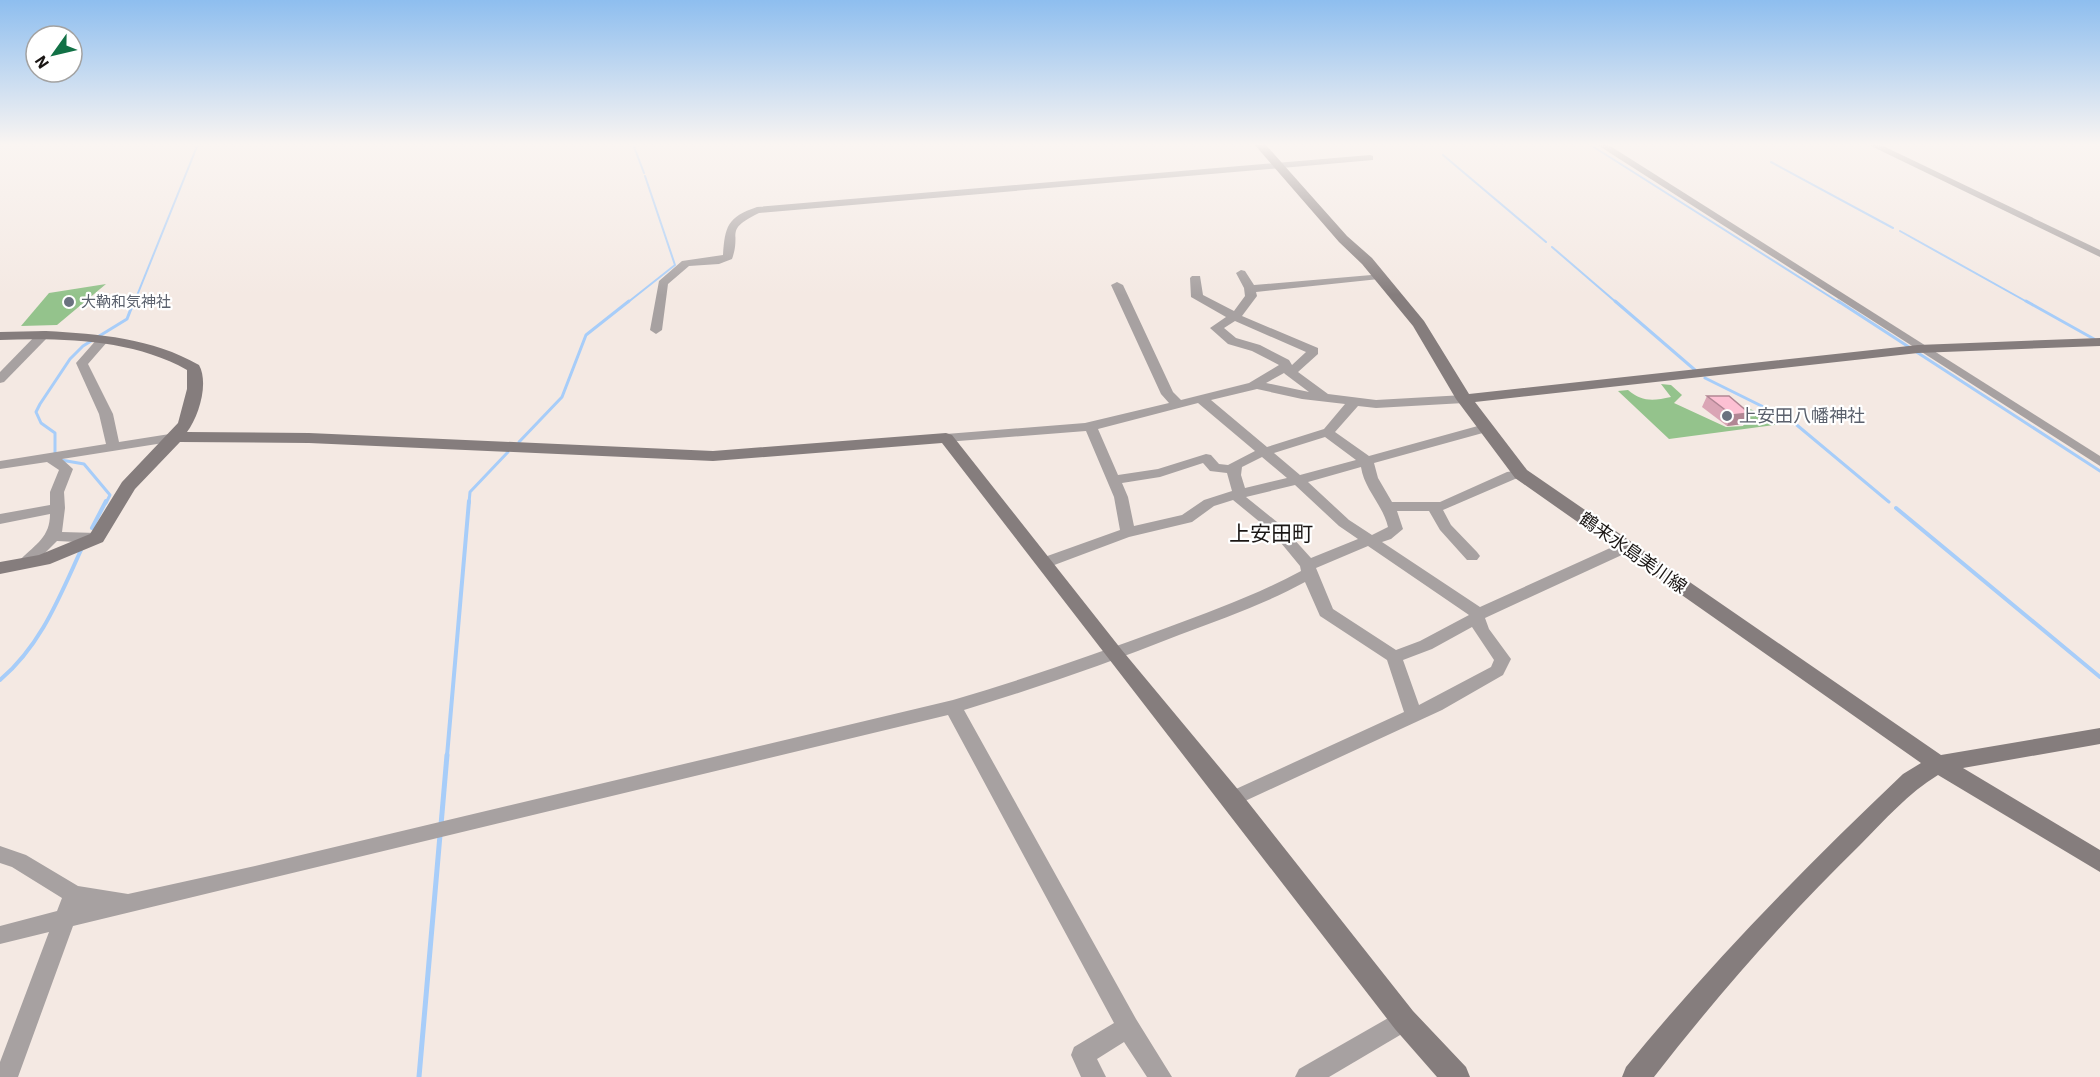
<svg xmlns="http://www.w3.org/2000/svg" width="2100" height="1077" viewBox="0 0 2100 1077" font-family="'IBM Plex Sans','Noto Sans JP',sans-serif">
	<style>
		.forest { fill: #94c38c }
		.lines { fill: none; stroke-linecap: round; stroke-linejoin: round }
		.stream-far3 { stroke: #a7cdf9; stroke-width: 2 }
		.stream-far2 { stroke: #a7cdf9; stroke-width: 3 }
		.stream-far1 { stroke: #a7cdf9; stroke-width: 4 }
		.stream { stroke: #a7cdf9; stroke-width: 5 }
		.street { fill: #a7a1a1; fill-rule: evenodd }
		.secondary { fill: #857d7d; fill-rule: evenodd }
		.wall { fill: #daa5b5 }
		.shaded-wall { fill: #b18694 }
		.building { fill: #fdc0d3; stroke: #b18694; stroke-width: 1.5 }
		.worship-dot { fill: #6b7280; stroke: #fff; stroke-width: 2 }
		.labels { text-anchor: middle; stroke-width: 4.5; stroke-linejoin: round; paint-order: stroke }
		.far-worship-label { font-size: 15px; fill: #5b616d; stroke: #fff; text-anchor: start }
		.worship-label { font-size: 18px; fill: #5b616d; stroke: #fff; text-anchor: start }
		.street-label { font-size: 18px; fill: #1a1614; stroke: #fff }
		.quarter-label { font-size: 21px; fill: #1a1614; stroke: #fff }
	</style>
	<rect width="100%" height="100%" fill="#f4e9e3"/>
	<!-- forest -->
	<g class="forest">
		<polygon points="106,284 57,325 21,326 49,293"/>
		<path d="M1661 384 1671 385 1682 395 1674 403 1726 427 1743 426 1749 416 1740 409 1746 407 1782 424 1669 439 1618 391 1628 390C1642 402 1653 401 1671 397Z"/>
	</g>
	<g class="lines">
		<!-- stream-far3 -->
		<g class="stream-far3">
			<polyline points="633,144 644,173"/>
			<polyline points="1589,144 1840,303"/>
			<polyline points="1443,155 1546,242"/>
			<polyline points="1771,162 1893,228"/>
			<polyline points="1900,231 2029,303"/>
			<polyline points="1552,247 1617,303"/>
			<polyline points="134,303 198,144"/>
			<polyline points="627,303 675,265 645,176"/>
		</g>
		<!-- stream-far2 -->
		<g class="stream-far2">
			<polyline points="1615,301 1695,370"/>
			<polyline points="1838,301 2100,471"/>
			<polyline points="2026,301 2094,339"/>
			<polyline points="1705,378 1792,421 1889,502"/>
			<polyline points="519,442 562,397 586,335 629,301"/>
			<polyline points="55,456 55,433 41,423 36,412 40,404 70,359 83,346 127,319 134,301"/>
			<polyline points="61,460 84,464 110,495 106,503"/>
			<polyline points="469,503 470,492 508,452"/>
		</g>
		<!-- stream-far1 -->
		<g class="stream-far1">
			<polyline points="1896,508 2100,677"/>
			<polyline points="92,528 106,501"/>
			<path d="M0 680C41 645 59 598 81 550"/>
			<polyline points="447,756 469,501"/>
		</g>
		<!-- stream -->
		<g class="stream">
			<polyline points="441,825 447,755"/>
			<polyline points="419,1077 440,835"/>
		</g>
		<!-- street -->
		<g class="street">
			<polygon points="1596,144 1607,144 2100,456 2100,466"/>
			<polygon points="1867,144 1879,144 2100,250 2100,257"/>
			<path d="M1370 155 1373 156V160L759 213C723 231 742 231 732 259L719 264 689 266 668 284 662 330 656 334 650 330 659 281 682 261 723 255C725 227 727 217 757 207Z"/>
			<path d="M1241 270 1245 271 1254 285 1383 274 1385 276 1379 279 1256 292 1257 296 1242 316 1318 348V354L1298 372 1328 394 1376 400 1464 395 1470 399 1464 403 1376 408 1358 406 1335 432 1369 456 1485 424 1492 428 1490 431 1374 463 1378 478 1392 502H1440L1507 472 1521 470 1528 474 1526 477 1515 479 1443 510 1451 525 1477 552 1480 556 1477 560H1467L1440 530 1429 511H1397L1403 529 1391 539 1382 542 1480 607 1619 544 1624 542 1632 547 1624 554 1485 618 1489 629 1511 659 1503 675 1442 710 1232 807 1225 804 1223 799 1225 794 1404 712 1387 660 1320 616 1305 582C1265 604 1222 619 1179 635 1108 663 1037 688 964 710L1136 1019 1172 1077H1147L1124 1042 1097 1059 1106 1077H1081L1071 1055 1074 1047 1114 1023 948 715 73 926 18 1077H0V1062L49 932 0 944V926L57 911 62 898 12 867 0 863V846L26 855 78 886 128 894 255 866 953 700C1025 679 1095 654 1166 628 1212 611 1258 594 1301 571L1300 566 1272 532 1233 500 1214 506 1192 522 1129 537 1049 567H1039L1036 563 1039 559 1120 530 1114 497 1086 431 946 442 939 438 946 434 1085 423 1169 403 1161 394 1111 285 1117 282 1123 285 1173 392 1181 400 1249 383 1279 365 1252 351 1228 344 1210 328 1226 317 1191 297 1190 278 1192 276H1200L1203 295 1234 311 1245 296 1244 288 1236 273ZM1235 321 1306 352 1292 365 1289 360 1260 345 1236 338 1224 328ZM1284 373 1285 374 1309 392 1266 383ZM1257 389 1302 399 1345 404 1324 429 1267 447 1211 400ZM1198 403 1255 451 1228 465 1219 464 1211 455 1206 454 1158 469 1118 475 1098 429ZM1325 437 1356 460 1300 475 1274 453ZM1262 457 1287 478 1245 488 1241 475 1242 467ZM1203 463 1210 471 1227 473 1232 491 1204 500 1182 515 1134 526 1128 497 1122 483 1160 477ZM1361 467C1364 489 1383 505 1388 527L1372 535 1349 520 1308 482ZM1295 485 1339 526 1358 539 1311 558 1282 526 1246 497ZM1368 546 1469 615 1420 641 1396 650 1333 609 1316 568ZM1472 627 1494 660 1491 667 1419 705 1403 660 1432 649Z"/>
			<polygon points="43,331 47,332 47,338 4,382 0,383 0,372 39,332"/>
			<path d="M102 337 108 341 88 364 113 414 119 442 176 433 183 437 176 441 62 459 73 469 64 492 65 508 62 532 97 533 104 538 97 543 57 541 31 567H21L18 563 21 559C36 544 50 537 50 514L0 524V514L50 505V492L59 470 47 462 0 469V461L106 444 99 414 76 363 98 338Z"/>
			<polygon points="1404,1009 1412,1012 1415,1020 1412,1028 1329,1077 1295,1077 1299,1069"/>
		</g>
		<!-- secondary -->
		<g class="secondary">
			<path d="M1254 144H1265L1347 236 1372 258 1424 321 1469 394 1918 345 2100 338V346L1918 353 1475 402 1527 470 1941 755 2100 728V744L1963 768 2100 850V872L1938 775C1908 793 1885 820 1860 845 1786 917 1717 996 1654 1077H1622L1626 1067C1711 963 1805 867 1903 774L1921 763 1515 478 1456 399 1413 326 1362 264 1339 242Z"/>
			<path d="M46 331C99 334 152 338 199 365 209 383 199 416 187 432L309 433 713 451 946 433 952 435 1121 649 1240 792 1413 1011 1466 1067 1470 1077H1437L1395 1029 942 443 713 461 309 443 180 442 135 489 103 542 50 564 0 574V562L39 555 90 534 122 482 178 423 187 389V370C132 339 62 338 0 340V332Z"/>
		</g>
	</g>
	<!-- wall -->
	<polygon class="wall" points="1707,396 1749,413 1744,424 1727,426 1702,407"/>
	<!-- shaded-wall -->
	<polygon class="shaded-wall" points="1749,413 1744,424 1727,426 1732,415"/>
	<!-- building -->
	<polygon class="building" points="1707,396 1729,396 1749,413 1732,415"/>
	<!-- sky -->
	<linearGradient id="sky" x2="0" y2="1"><stop stop-color="#8ebeef"/><stop offset="0.49" stop-color="#faf5f2"/><stop offset="1" stop-color="#faf5f2" stop-opacity="0"/></linearGradient>
	<rect width="2100" height="295" fill="url(#sky)"/>
	<!-- markers -->
	<g class="worship-dot">
		<circle cx="69" cy="302" r="6"/>
		<circle cx="1727" cy="416" r="6"/>
	</g>
	<g class="labels">
		<!-- far-worship labels -->
		<g class="far-worship-label">
			<text x="81" y="307">大靹和気神社</text>
		</g>
		<!-- worship labels -->
		<g class="worship-label">
			<text x="1739" y="422">上安田八幡神社</text>
		</g>
		<!-- street labels -->
		<g class="street-label">
			<text transform="translate(1633 553) rotate(35)" y="6">鶴来水島美川線</text>
		</g>
		<!-- quarter labels -->
		<g class="quarter-label">
			<text x="1271" y="541">上安田町</text>
		</g>
	</g>
	<!-- north arrow -->
	<g transform="translate(54 54) rotate(236)"><circle r="28" fill="#ffffff" stroke="#a3a2a1" stroke-width="1.5"/>
	<path d="M0-4.5L10 22L0 15L-10 22Z" fill="#127146"/>
	<text y="-9" font-size="16" font-weight="bold" text-anchor="middle" fill="#1a1614">N</text>
	</g>
</svg>
